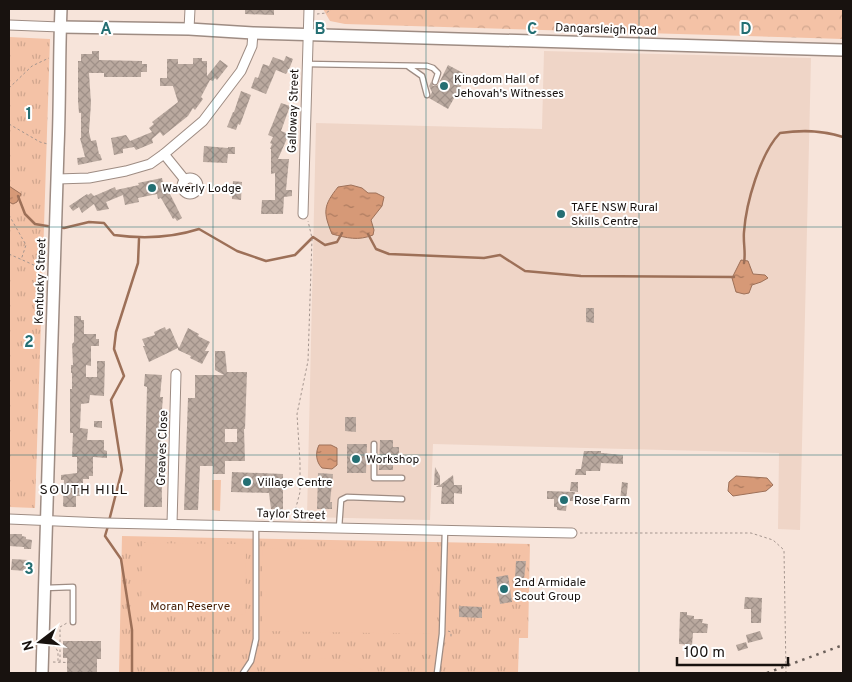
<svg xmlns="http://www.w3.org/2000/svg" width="852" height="682" viewBox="0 0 852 682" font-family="Overpass,sans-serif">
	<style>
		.built { fill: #efd5c7 }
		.forest { fill: url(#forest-crowns) }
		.park { fill: url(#park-tufts) }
		.garden { fill: #f4c2a6 }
		.water { fill: url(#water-ripples); stroke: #9d7058 }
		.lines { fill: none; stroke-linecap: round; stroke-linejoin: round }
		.stream { stroke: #9d7058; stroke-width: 2.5 }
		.building { fill: url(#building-cross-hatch); fill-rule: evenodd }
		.service-casing { stroke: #9e8c83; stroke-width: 7 }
		.minor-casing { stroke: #9e8c83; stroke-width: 11 }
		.tertiary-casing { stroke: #9e8c83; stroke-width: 14 }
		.path { stroke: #a4958e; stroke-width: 1; stroke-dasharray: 2.5 2.5; stroke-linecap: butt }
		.service { stroke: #fff; stroke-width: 4.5 }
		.minor { stroke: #fff; stroke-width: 9 }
		.tertiary { stroke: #fff; stroke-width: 11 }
		.rail { stroke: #6b605a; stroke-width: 2.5; stroke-dasharray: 2.5 5; stroke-linecap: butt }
		.grid { fill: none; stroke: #246f73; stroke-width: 1; stroke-opacity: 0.55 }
		.poi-dot { fill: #246f73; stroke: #fff; stroke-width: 2 }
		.labels { text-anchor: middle; stroke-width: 4; stroke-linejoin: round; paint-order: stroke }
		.street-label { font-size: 12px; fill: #18120f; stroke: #fff }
		.poi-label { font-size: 12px; fill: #18120f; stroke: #fff; text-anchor: start }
		.park-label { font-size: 12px; fill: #451d04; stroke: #fff }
		.neighbourhood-label { font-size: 14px; letter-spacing: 1px; fill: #18120f; stroke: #fff }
		.grid-label { font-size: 16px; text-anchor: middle; font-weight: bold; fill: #246f73; stroke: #fff; stroke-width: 4; stroke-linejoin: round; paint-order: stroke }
	</style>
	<defs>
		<pattern id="forest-crowns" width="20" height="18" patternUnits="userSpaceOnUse" patternTransform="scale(1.25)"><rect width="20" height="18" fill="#f4c2a6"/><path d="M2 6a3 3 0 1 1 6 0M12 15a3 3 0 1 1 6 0" fill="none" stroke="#d0a68e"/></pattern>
		<pattern id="park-tufts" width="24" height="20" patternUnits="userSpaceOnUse" patternTransform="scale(1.25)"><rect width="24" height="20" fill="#f4c2a6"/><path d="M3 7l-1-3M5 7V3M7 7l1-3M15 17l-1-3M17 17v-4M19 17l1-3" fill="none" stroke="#d0a68e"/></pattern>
		<pattern id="water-ripples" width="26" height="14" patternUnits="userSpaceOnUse" patternTransform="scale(1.25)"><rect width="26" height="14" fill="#d69977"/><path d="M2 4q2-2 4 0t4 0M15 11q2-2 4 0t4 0" fill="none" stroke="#ad7b60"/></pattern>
		<pattern id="building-cross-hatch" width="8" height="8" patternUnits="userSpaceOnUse" patternTransform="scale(1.25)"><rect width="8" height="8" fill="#baa99f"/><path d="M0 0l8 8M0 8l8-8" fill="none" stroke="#9f9088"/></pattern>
	</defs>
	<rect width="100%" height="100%" fill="#f7e4da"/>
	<!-- built -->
	<polygon class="built" points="544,51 811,58 800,530 778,529 779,453 433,444 430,520 307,517 316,123 542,129"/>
	<!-- forest -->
	<polygon class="forest" points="323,9 843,9 843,39 345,24 330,21"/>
	<!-- park -->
	<g class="park">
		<polygon points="9,37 50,39 35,508 9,507"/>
		<polygon points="122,536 530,544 528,638 519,638 518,673 119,673"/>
	</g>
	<!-- garden -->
	<g class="garden">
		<rect x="9" y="462" width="21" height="16"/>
		<polygon points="212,480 221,480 220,511 212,510"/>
		<polygon points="142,543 246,544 245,615 141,613"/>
		<polygon points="263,548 433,551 432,634 262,631"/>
		<polygon points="325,658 344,661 369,673 274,673 296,662"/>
	</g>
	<!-- water -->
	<g class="water">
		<path d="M351 185 362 188 368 193H376L384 197 382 206 371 220 374 230 373 235C358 241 347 238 332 234 323 212 323 206 338 187Z"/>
		<polygon points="9,186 21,194 17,202 13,204 9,202"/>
		<polygon points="741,260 748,261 753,274 765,275 768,278 761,282 752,285 749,293 744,294 736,292 732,278"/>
		<path d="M319 445H331L337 448V465L332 469 322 468C316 462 315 453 319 445Z"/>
		<polygon points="736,476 767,478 773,485 766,491 733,496 728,491 729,482"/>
	</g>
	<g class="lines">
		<!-- stream -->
		<g class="stream">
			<polyline points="18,196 25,214 35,224 53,227"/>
			<path d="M58 227 64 228 89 222 104 223 114 235C143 239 171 238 199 229L237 251 266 261 295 255 313 237 325 245 337 242 342 233"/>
			<polyline points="368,234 376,249 389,254 484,258 500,255 525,271 581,276 734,277"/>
			<path d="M744 263C746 253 743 242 744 232 746 203 760 154 780 133 802 130 821 130 843 137"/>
			<polyline points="109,521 122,470 111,400 124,376 114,349 116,332 138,263 139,239"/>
			<polyline points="108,526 105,536 121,559 132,630 132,673"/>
		</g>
	</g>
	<!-- building -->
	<g class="building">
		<polygon points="245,9 274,9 274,15 245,14"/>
		<polygon points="92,51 99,51 99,60 142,61 142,64 147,64 147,72 141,72 141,77 104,77 104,73 89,73 91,103 89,132 91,141 96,140 99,154 100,154 102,160 78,165 77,158 85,157 80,138 81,138 81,113 79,113 78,101 78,61 81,61 81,54 92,54"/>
		<polygon points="286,56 293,59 290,67 286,74 276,70 266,94 251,88 255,77 258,78 263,64 269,66 273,57 284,61"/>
		<polygon points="193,58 202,58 202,61 207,61 207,76 220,60 228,66 217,80 215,78 213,81 210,80 201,97 203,99 195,110 193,108 188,116 163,136 160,132 152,139 153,143 136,150 134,147 123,149 123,153 114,155 111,138 126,135 130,141 152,132 149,128 154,124 152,122 178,102 173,86 160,86 160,78 167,78 167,59 178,59 178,64 193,64"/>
		<polygon points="448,65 467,75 448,109 429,98 432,92 429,86 431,82 433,86 438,85"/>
		<polygon points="241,91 251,95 240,125 238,124 236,130 227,127 233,112 234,112"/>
		<polygon points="281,103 290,106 281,131 289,134 278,159 289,159 286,190 292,190 292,196 284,197 283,214 261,214 262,200 275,200 275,173 271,174 271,149 270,149 272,144 270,143 273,137 268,135"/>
		<polygon points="204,146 228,148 228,147 235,147 235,154 228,154 227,163 203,162"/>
		<polygon points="162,178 165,191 168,190 182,218 177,221 175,218 173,219 161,198 158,199 157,194 138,198 139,202 125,205 123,195 106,202 109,209 97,211 94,204 82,213 79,207 73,211 69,206 87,194 88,195 91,193 94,196 115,187 116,190 139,185 138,183"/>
		<polygon points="233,181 242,182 241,200 232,199"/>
		<polygon points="586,308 594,308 594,323 586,322"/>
		<polygon points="74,316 81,316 81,320 84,320 84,334 96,334 96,339 99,339 99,346 91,346 91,366 86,365 86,377 97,377 97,361 105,361 104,396 90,395 89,403 81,404 80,428 88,429 87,440 104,440 104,450 107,451 107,458 93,457 93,476 89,476 89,479 83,479 83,496 76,496 76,507 65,507 63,506 64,480 61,480 61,475 77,473 77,457 72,457 73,433 70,433 70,389 72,389 72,373 71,373 71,365 73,365 72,344 74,342"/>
		<polygon points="165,327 166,330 170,328 179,348 188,328 199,334 198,336 210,342 205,351 209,351 202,364 190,358 191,356 178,350 178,348 149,362 143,346 145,346 142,339 155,335 154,332"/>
		<path d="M215 351H225L227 372H247L245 429H244L245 461H225V474H213V466H200L198 510H184L188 398H195V375H224L215 370ZM225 429H237V442H225Z"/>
		<polygon points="145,374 162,375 160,397 163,397 161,421 162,507 144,507 147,387 144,386"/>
		<polygon points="345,417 356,417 356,432 345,431"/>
		<polygon points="94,421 102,421 102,428 94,427"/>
		<polygon points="380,440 393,440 393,447 399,447 399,458 393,458 393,470 379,470"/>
		<polygon points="347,444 367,444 366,473 347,473"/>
		<polygon points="584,451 601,451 601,453 623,455 623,464 601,463 600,471 586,471 586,475 575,475 576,469 581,469"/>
		<polygon points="435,467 440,476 440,485 453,475 454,485 462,485 462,494 454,493 454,504 441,504 442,487 436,487 439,485 434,485"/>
		<polygon points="232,472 283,474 283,510 271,509 269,493 231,492"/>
		<polygon points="318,473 333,474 330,502 332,502 332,509 317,509"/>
		<polygon points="571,482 578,482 578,492 570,491"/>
		<polygon points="622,482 628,483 626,500 620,500"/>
		<polygon points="547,491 575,492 574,501 567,501 566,511 557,510 557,507 554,507 554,499 547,499"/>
		<polygon points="9,534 22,534 22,536 26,537 26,539 32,540 31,549 24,549 24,547 9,546"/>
		<polygon points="12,559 28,560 28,571 11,570"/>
		<polygon points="516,561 526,561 524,579 515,579"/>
		<polygon points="508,575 512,602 500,604 496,577"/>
		<polygon points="745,597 762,598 761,623 751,623 751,609 744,609"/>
		<polygon points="459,606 482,607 482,618 459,617"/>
		<polygon points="680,612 687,612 687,615 694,616 694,619 703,619 702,623 708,624 707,633 693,633 692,645 679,644"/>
		<polygon points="760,631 763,639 748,643 746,635"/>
		<polygon points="63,641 101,641 101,659 97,659 97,673 67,673 67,658 63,658"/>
		<polygon points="746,642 748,648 738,651 736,645"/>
	</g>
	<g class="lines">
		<!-- service casing -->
		<g class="service-casing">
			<g id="service">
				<polyline points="307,64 427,66 433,68 438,73 435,82"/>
				<polyline points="409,67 422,76 427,95"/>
				<polyline points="374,444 374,478 402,478"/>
				<polyline points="339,528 341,500 347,497 402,499"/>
				<polyline points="45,588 73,587 73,622"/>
				<polyline points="243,673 251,661 256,639 256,526"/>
				<polyline points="437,673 442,634 445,530"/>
			</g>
		</g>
		<!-- minor casing -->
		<g class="minor-casing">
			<g id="minor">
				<polyline points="9,25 60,27"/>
				<polyline points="189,29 190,9"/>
				<polyline points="164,154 185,180"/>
				<circle cx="190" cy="186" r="8"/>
				<polyline points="57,179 89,178 126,171 150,164 164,154 203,121 241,71 252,46 253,33"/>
				<polyline points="303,214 309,9"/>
				<polyline points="9,519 104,523 572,533"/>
				<polyline points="172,524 176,374"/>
			</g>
		</g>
		<!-- tertiary casing -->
		<g class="tertiary-casing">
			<g id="tertiary">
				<polyline points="60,27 189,29 253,33 843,50"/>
				<path d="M42 673C46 498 53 323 58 148 60 102 59 55 61 9"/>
			</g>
		</g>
		<!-- path -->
		<g class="path">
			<polyline points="317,14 326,13 332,9"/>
			<polyline points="9,88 32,66 49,58"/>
			<polyline points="9,124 40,142 48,144"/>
			<polyline points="9,215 26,245 21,260"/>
			<polyline points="9,254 45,270"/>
			<polyline points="293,519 300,492 300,462 297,414 308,361 312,238 308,221"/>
			<polyline points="580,533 751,533 773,540 784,550 786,673"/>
			<polyline points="448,631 451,632 451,638"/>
			<polyline points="53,646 55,646 58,652 58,661"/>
			<polyline points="53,662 82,663"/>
			<polyline points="60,662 60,627 67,623"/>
		</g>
		<!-- service -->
		<use href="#service" class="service"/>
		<!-- minor -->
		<use href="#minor" class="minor"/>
		<!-- tertiary -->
		<use href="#tertiary" class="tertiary"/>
		<!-- rail -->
		<polyline class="rail" points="767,673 843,645"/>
	</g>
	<!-- grid -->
	<path class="grid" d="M213 9V673M426 9V673M639 9V673M9 227H843M9 455H843"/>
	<!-- markers -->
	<g class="poi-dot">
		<circle cx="444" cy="86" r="5"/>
		<circle cx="152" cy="188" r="5"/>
		<circle cx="561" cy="214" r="5"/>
		<circle cx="356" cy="459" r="5"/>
		<circle cx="247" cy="482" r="5"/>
		<circle cx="564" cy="500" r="5"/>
		<circle cx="504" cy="589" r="5"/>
	</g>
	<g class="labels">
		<!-- street labels -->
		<g class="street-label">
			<text transform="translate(606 29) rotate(2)" y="4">Dangarsleigh Road</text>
			<text transform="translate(293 111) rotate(-88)" y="4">Galloway Street</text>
			<text transform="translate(40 281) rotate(-88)" y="4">Kentucky Street</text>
			<text transform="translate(162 448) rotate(-88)" y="4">Greaves Close</text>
			<text transform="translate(291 514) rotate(2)" y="4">Taylor Street</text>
		</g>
		<!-- poi labels -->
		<g class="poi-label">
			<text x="454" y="83">Kingdom Hall of<tspan x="454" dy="14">Jehovah's Witnesses</tspan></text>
			<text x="162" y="192">Waverly Lodge</text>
			<text x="571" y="211">TAFE NSW Rural<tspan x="571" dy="14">Skills Centre</tspan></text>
			<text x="366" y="463">Workshop</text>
			<text x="257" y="486">Village Centre</text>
			<text x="574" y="504">Rose Farm</text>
			<text x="514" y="586">2nd Armidale<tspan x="514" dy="14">Scout Group</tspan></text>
		</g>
		<!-- park labels -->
		<g class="park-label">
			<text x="190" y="610">Moran Reserve</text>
		</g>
		<!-- neighbourhood labels -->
		<g class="neighbourhood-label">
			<text x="84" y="494">SOUTH HILL</text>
		</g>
	</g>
	<g class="grid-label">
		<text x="106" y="34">A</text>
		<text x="320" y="34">B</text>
		<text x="532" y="34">C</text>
		<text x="746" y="34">D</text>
		<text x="29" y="119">1</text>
		<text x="29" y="347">2</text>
		<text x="29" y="574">3</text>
	</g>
	<!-- border -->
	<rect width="852" height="682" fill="none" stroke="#18120f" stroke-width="20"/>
	<!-- north arrow -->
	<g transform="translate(40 642) rotate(254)" stroke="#ffffff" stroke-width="4" paint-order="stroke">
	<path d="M0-4L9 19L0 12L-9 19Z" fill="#18120f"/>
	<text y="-8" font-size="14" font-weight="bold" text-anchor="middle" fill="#18120f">N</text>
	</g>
	<!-- scale -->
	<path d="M677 657v8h111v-8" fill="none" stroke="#18120f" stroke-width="2.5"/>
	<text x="684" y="657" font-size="15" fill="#18120f" stroke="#ffffff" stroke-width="4" paint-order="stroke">100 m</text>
</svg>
